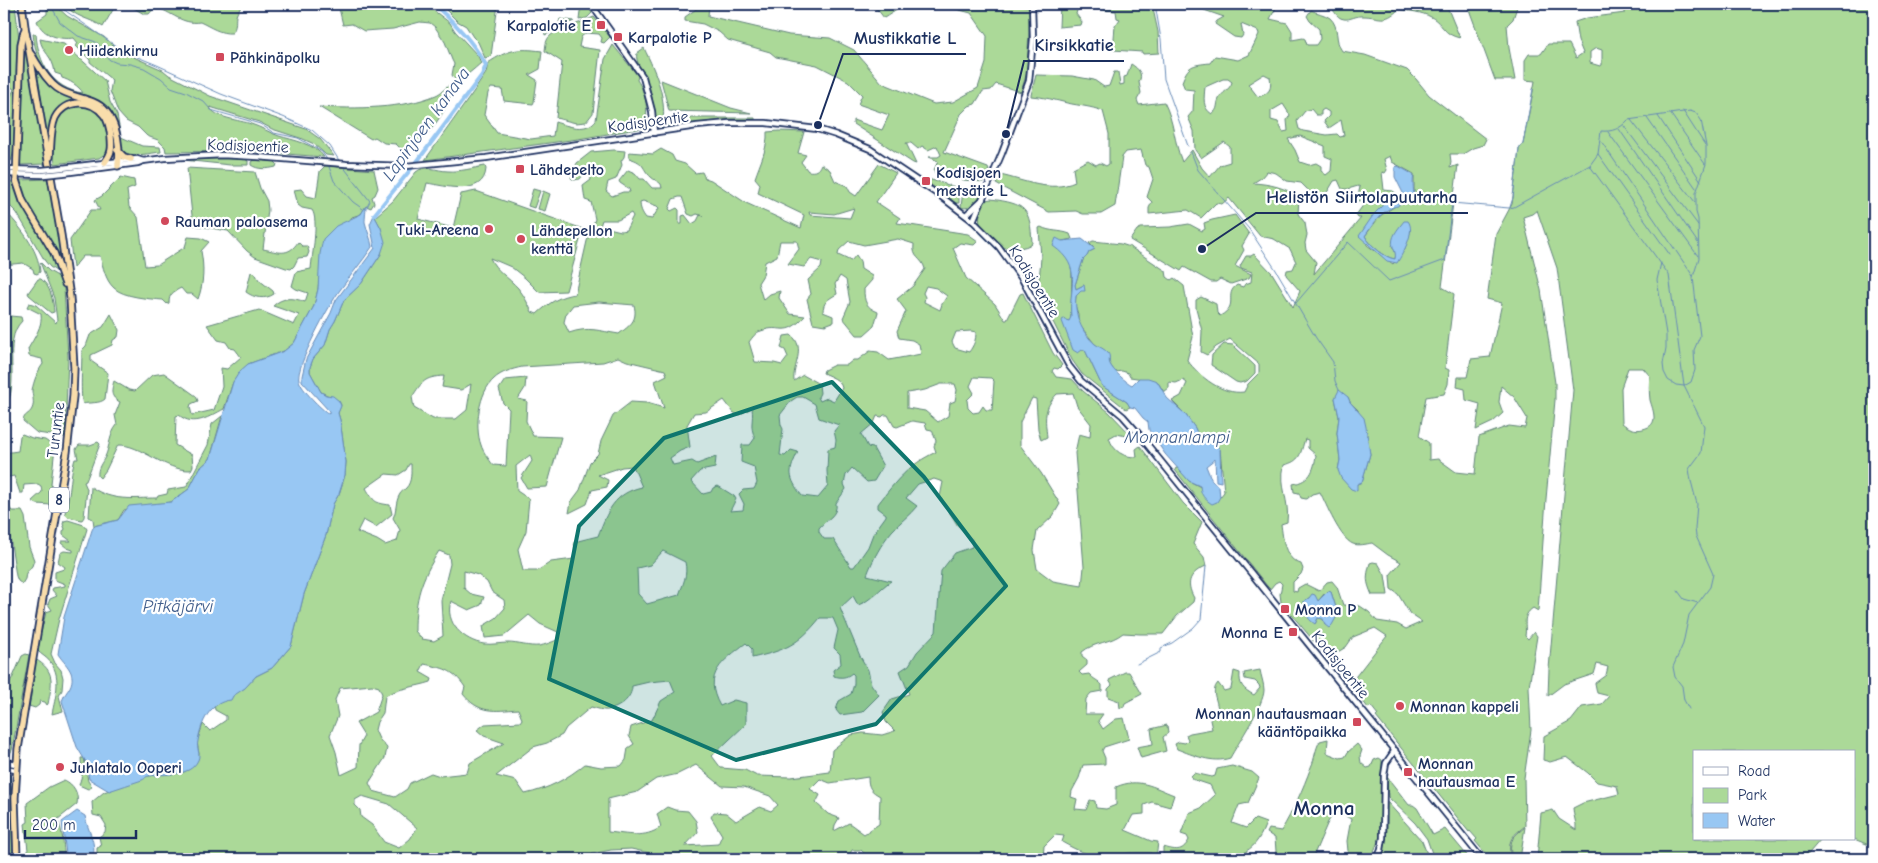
<svg xmlns="http://www.w3.org/2000/svg" width="1878" height="863" viewBox="0 0 1878 863" font-family="'Comic Neue',sans-serif">
	<style>
		.green { fill: #abd998; stroke: #63847b; fill-rule: evenodd }
		.water { fill: #98c7f3; stroke: #668ab7 }
		.lines { fill: none; stroke-linecap: round; stroke-linejoin: round }
		.stream { stroke: #668ab7; stroke-width: 1 }
		.canal { stroke: #98c7f3; stroke-width: 4 }
		.secondary-casing { stroke: #1b2f5e; stroke-width: 8 }
		.highway-casing { stroke: #1b2f5e; stroke-width: 9 }
		.secondary { stroke: #fff; stroke-width: 4.5 }
		.highway { stroke: #f9ddab; stroke-width: 5.5 }
		.secondary-bridge-casing { stroke: #1b2f5e; stroke-width: 8; stroke-linecap: butt }
		.secondary-bridge { stroke: #fff; stroke-width: 4.5 }
		.marked { fill: #0f766e; fill-opacity: 0.2; stroke: #0f766e; stroke-width: 4; stroke-linejoin: round }
		.poi-dot { fill: #d1495b; stroke: #fff; stroke-width: 2 }
		.labels { text-anchor: middle; stroke-width: 4.5; stroke-linejoin: round; paint-order: stroke }
		.shield { fill: #fff; stroke: #5f6d8e; stroke-width: 1 }
		.shield-label { font-size: 15px; font-weight: bold; fill: #1b2f5e }
		.poi-label { font-size: 16px; font-weight: bold; fill: #1b2f5e; stroke: #fff; text-anchor: start }
		.street-label { font-size: 16px; fill: #1b2f5e; stroke: #fff }
		.water-label { font-size: 18px; font-style: italic; fill: #405d8b; stroke: #fff }
		.district-label { font-size: 21px; font-weight: bold; fill: #1b2f5e; stroke: #fff }
		.leader { fill: none; stroke: #1b2f5e; stroke-width: 2 }
		.callout-dot { fill: #1b2f5e; stroke: #fff; stroke-width: 2 }
		.callout-label { font-size: 18px; text-anchor: middle; font-weight: bold; fill: #1b2f5e; stroke: #fff; stroke-width: 4.5; stroke-linejoin: round; paint-order: stroke }
	</style>
	<rect width="100%" height="100%" fill="#fff"/>
	<filter id="ink" filterUnits="userSpaceOnUse"><feTurbulence type="fractalNoise" baseFrequency=".02" numOctaves="2"/><feDisplacementMap in="SourceGraphic" scale="10" xChannelSelector="R" yChannelSelector="G"/><feConvolveMatrix kernelMatrix="1 2 1 2 8 2 1 2 1" color-interpolation-filters="sRGB"/></filter>
	<g filter="url(#ink)">
		<!-- green -->
		<g class="green">
			<polygon points="4,4 15,4 19,39 19,62 13,154 11,161 4,166 4,99 11,96 14,89 4,83"/>
			<path d="M47 4H54L67 16 104 37 120 51 163 70 169 75 210 96 306 129 320 139 334 156 326 155 314 144 303 139 272 129 259 122 210 107C214 118 240 120 251 124 261 127 270 133 279 136 293 140 315 144 324 157L249 151 166 152 165 147 158 140 147 136 138 127 126 121 118 112 110 91 112 80 90 62V60L76 46 78 43 74 38C60 40 43 36 37 21L47 14Z"/>
			<path d="M64 4H108L114 8 103 27C90 18 75 18 64 4Z"/>
			<path d="M127 4H242C240 8 237 12 236 16 235 23 237 26 232 33 220 34 211 27 200 22 182 25 172 12 155 7L149 14H144Z"/>
			<path d="M338 4H428L433 10 450 23 455 31 478 56 481 63C474 69 464 79 455 80L452 75 454 64 452 60 445 42 435 27 430 23 420 22 393 29 364 31 352 24 343 25Z"/>
			<polygon points="440,4 498,4 491,56 485,58 478,42 473,37 466,26 457,21"/>
			<polygon points="581,4 586,4 592,13 587,18 579,20"/>
			<polygon points="703,4 709,6 708,16 789,35 830,38 854,50 882,83 934,104 953,102 978,88 986,63 987,36 971,13 937,4 1013,4 1030,7 1027,72 1021,92 996,84 991,90 983,91 975,104 969,106 961,114 944,152 988,168 989,171 986,173 986,178 983,182 964,180 935,173 934,170 938,161 929,157 938,157 941,155 937,146 928,150 922,146 918,149 911,143 906,143 916,164 913,163 853,124 853,120 882,130 889,115 858,104 862,95 848,81 817,65 776,57 770,52 728,40 719,32 703,24 685,21 685,17"/>
			<polygon points="866,4 915,4 903,6 884,18 878,10"/>
			<polygon points="1060,4 1152,4 1158,32 1159,53 1143,54 1142,52 1113,50 1115,26 1120,19 1117,18 1116,11 1104,10 1100,7 1078,7 1076,14 1082,22 1081,25 1059,27"/>
			<path d="M1196 4H1278L1270 19 1287 23 1292 31V40L1303 38 1305 39 1307 45H1316L1320 39 1319 29 1310 21 1307 16 1311 10C1316 13 1325 14 1330 18 1340 27 1334 40 1342 51L1365 55 1407 70 1416 79 1429 95 1486 139 1483 145 1473 148 1463 154H1450L1451 162 1450 168 1458 165 1442 287 1454 294 1445 368 1449 370 1448 384 1444 394 1426 397 1419 436 1429 443V460L1438 459 1456 472 1475 474 1479 437 1509 426 1525 428 1527 418 1514 397 1501 386 1499 402 1503 413 1493 422 1476 430 1480 404 1466 400 1465 389 1457 387 1458 377H1467L1471 359 1490 357 1502 303 1487 299 1496 234 1512 204 1519 149 1523 144 1535 81 1525 80V60L1529 54H1541L1548 44H1569L1576 58 1583 53 1578 41 1575 22 1587 18 1625 13 1626 4H1874V467L1871 469 1869 495 1870 511 1874 512V847L1854 839V752H1694V839H1821L1804 859H1537L1541 813 1553 810 1559 819 1576 830C1577 822 1573 816 1573 808L1583 803 1619 794 1617 786 1597 782 1588 773 1567 757 1550 762 1543 760 1544 736 1571 721 1582 707 1602 704 1609 696 1597 693 1595 683 1606 675 1608 667 1597 664 1594 674 1564 684 1548 696 1549 669 1573 390 1557 268 1537 210 1532 214 1523 217 1541 290 1555 383V400L1546 499 1538 611 1533 608C1521 616 1527 625 1525 636L1528 639 1534 632 1537 636 1529 687 1531 730 1524 778 1525 826C1514 835 1508 838 1510 853L1502 859H1490L1475 841 1477 839 1470 831 1469 832 1376 717 1378 715 1371 706 1368 708 1354 689 1349 685 1387 636 1375 628 1353 637 1346 647 1328 658 1281 602 1280 594 1282 584 1279 581 1275 583 1270 589 1267 586 1175 470 1176 468H1179L1189 481 1220 497 1224 492 1220 449 1199 438 1195 428 1185 414 1172 401 1181 396 1187 383 1183 380 1176 383 1169 382V388L1164 392 1157 381 1130 377 1128 373 1122 371 1115 372 1109 363V357L1094 343 1078 323V314L1075 305 1076 296 1084 285 1076 289 1075 285 1083 260 1087 256 1089 252 1095 249 1089 243 1093 241 1121 244 1130 247 1166 271 1167 277 1171 280 1174 278 1184 286 1193 337 1187 360C1200 377 1222 395 1244 392L1248 384 1259 373V364L1230 339 1216 347 1207 355 1201 352 1202 331 1196 308V300L1201 297 1216 304 1217 313 1220 316C1240 305 1223 295 1237 285L1243 287 1245 284 1251 282 1252 272 1241 268 1240 266 1246 256H1251L1254 254 1272 273 1293 307 1300 291 1286 275 1287 270 1293 269 1296 262 1290 249 1274 239 1260 236 1229 198 1222 204 1216 203 1201 218 1188 210 1149 214V208L1152 202 1147 197 1153 179 1149 167 1145 165 1141 150 1126 152 1122 157 1115 206 1101 214H1083L1076 211 1049 212 996 184 1000 175C1024 180 1050 193 1075 182L1073 168 1088 160 1096 165 1100 163 1106 166 1109 164V134L1103 111C1089 106 1081 106 1067 103 1055 100 1044 97 1031 96V95L1036 75 1072 76 1094 80 1104 87 1109 86 1114 72H1118L1120 85 1124 84V77L1127 76 1131 64C1139 69 1143 74 1139 82L1141 93 1137 100 1139 105 1164 102C1174 121 1174 142 1182 162L1192 150 1202 168 1210 177 1220 165 1230 162V147L1224 142 1201 158 1195 150 1194 131 1188 117 1193 111 1194 90 1185 89 1182 82C1188 65 1192 65 1210 63L1215 56 1238 60 1249 55 1259 34 1258 31 1241 24 1243 35 1241 38 1234 37 1215 24 1217 21 1224 17 1204 10ZM1596 48 1602 50V65L1600 66 1590 63V52ZM1264 74 1270 77C1272 89 1270 93 1258 97L1248 84ZM1223 79H1228L1232 82C1230 90 1222 92 1219 99 1216 105 1219 109 1212 114 1202 108 1204 98 1205 87ZM1283 104 1290 115 1287 120 1288 131 1283 132 1278 122 1271 120V111ZM1311 109 1316 115H1321V111L1324 109 1329 112V116L1324 121 1329 128 1341 120 1344 136 1340 137 1337 134 1327 135 1303 131 1299 129 1297 121 1305 111ZM1300 136 1325 146V156L1332 159 1331 171 1326 175 1321 171V166L1316 163 1309 165 1300 162 1295 150 1288 139ZM1390 156 1392 162 1414 174V201L1408 203 1393 191 1384 190 1382 172 1385 173 1387 170 1384 159ZM1267 171 1276 173 1287 181 1301 183 1315 197H1320L1328 191 1334 181 1338 180 1342 189H1348L1358 186 1360 187 1357 200 1360 201 1366 197 1367 200 1356 215 1358 218H1361L1314 274 1316 262 1306 250 1305 243 1307 235 1305 223 1298 214 1299 198C1286 187 1269 184 1253 183L1261 178ZM1387 201 1400 203 1380 216 1365 236C1370 245 1385 258 1395 259L1396 254 1392 245 1411 230 1404 251 1393 264 1367 245 1364 229ZM1628 368H1643L1650 376C1649 384 1649 392 1650 400 1653 411 1660 425 1643 429 1635 431 1628 428 1622 423L1621 388ZM1348 397 1350 402 1358 410 1370 454 1362 482 1357 484 1338 470 1340 460 1337 433 1339 417 1335 398ZM1305 439 1308 440V448L1316 455C1314 471 1310 481 1293 484L1294 492 1299 493 1301 498 1306 499 1312 494 1320 492C1326 504 1340 539 1353 544 1359 546 1366 544 1372 543L1388 555 1401 562 1390 575 1391 589 1398 594 1410 614 1422 622 1406 629 1397 624 1377 621 1369 612 1360 606 1343 605 1337 587 1332 581 1327 582 1319 591 1305 584 1298 588 1297 592 1293 591V582L1301 574 1303 569 1301 564C1284 559 1283 539 1281 524L1287 522C1290 501 1279 487 1284 465 1301 461 1300 454 1305 439ZM1331 592 1338 614 1323 619 1318 618 1315 624 1304 601 1309 598 1318 601 1324 594Z"/>
			<path d="M1327 4H1446L1460 38C1442 34 1444 24 1431 17 1422 12 1409 11 1399 9 1384 24 1380 16 1363 16 1357 15 1350 20 1344 19 1335 18 1334 7 1327 4Z"/>
			<polygon points="1467,4 1518,4 1513,19 1507,25 1509,48 1515,80 1495,80"/>
			<path d="M594 17 610 37 604 43 601 42 602 38 599 34 586 33 581 37 579 47 600 50 593 113 586 122 576 123 556 118 562 62 545 51C546 42 546 38 554 33Z"/>
			<polygon points="560,19 574,21 545,35 544,24 558,26"/>
			<path d="M33 34H36C38 62 52 89 83 93 79 86 69 80 62 78L61 75 55 73C53 55 42 53 40 39L64 44 105 81 110 102 117 115 121 137 142 146 160 147 161 152C151 153 135 157 126 153 116 149 118 119 108 108 101 101 90 98 81 95 48 86 37 67 33 34Z"/>
			<polygon points="25,44 45,164 20,165 19,162 23,45"/>
			<path d="M613 45 638 76 637 80C646 92 650 114 643 128L578 139 425 160 474 91 486 73 488 63C509 49 518 48 542 51L540 69 529 75 537 80 534 102 533 104 504 101 502 89 491 88 488 93 484 115 497 133 531 139 553 136 555 122C568 126 586 133 596 120L605 59Z"/>
			<path d="M644 48C656 73 668 100 662 128 652 117 654 99 649 86 646 76 634 62 637 53Z"/>
			<polygon points="36,65 49,84 85,100 58,112 48,144"/>
			<polygon points="661,80 731,108 751,113 669,111"/>
			<path d="M451 83C457 101 423 144 407 151L402 150 396 144 384 143 375 137 371 139 319 107C354 109 404 109 436 95 441 93 447 87 451 83Z"/>
			<path d="M82 104C100 111 106 117 108 136 109 142 110 147 108 152L99 158 55 164C52 146 49 115 70 106 73 105 79 105 82 104Z"/>
			<polygon points="670,118 755,118 755,120 700,124 667,128 668,120"/>
			<path d="M779 131 804 132 798 153 806 155 801 162 808 171C815 172 818 171 821 164L830 170 835 181 847 186 850 192 856 196 879 164 896 173 876 202 900 218 897 223 968 234 978 241 974 245 960 243 953 248 966 278 995 304 1005 320H1007L1020 294 1023 293 1053 353 1062 365 1058 369 1054 368 1052 371 1056 377 1072 379 1083 391 1109 412 1130 434 1127 436 1116 434 1109 438C1114 452 1123 457 1137 457L1136 449 1140 446 1183 503 1202 522 1193 544 1204 557 1206 566C1190 573 1185 582 1194 598L1193 602 1177 616 1163 634H1140L1123 633C1111 643 1094 642 1082 652V656L1087 660V665L1079 672 1082 675 1089 674C1094 680 1098 680 1102 685V691L1091 693 1086 699 1085 714H1103L1098 721 1103 729 1116 719 1124 718 1129 739 1104 747 1102 751 1105 758V764L1083 765 1079 778 1072 791 1071 797 1077 799 1075 809 1086 810 1090 800 1095 801 1096 808 1106 809 1116 805V787C1139 777 1153 787 1174 795L1170 807 1152 802 1144 805V814L1133 815 1125 830 1151 841 1158 842 1156 859H1151V853C1142 853 1132 852 1123 854 1119 854 1115 856 1111 857 1094 859 1076 850 1062 842L1064 836 1055 835 1044 846 1043 859H870L861 850H852L847 859H706L705 858 665 859 659 855 631 849 611 850 592 854 589 859H97V848L101 846 99 837 105 832 106 825 101 817 93 815 92 802 104 792 148 776 184 772 193 766 199 754 197 742 203 724 210 731 226 720V716L215 710 214 704 245 688 256 676 272 668 291 646 304 594 326 535 333 504 339 494 345 475 346 462 340 420 338 413 341 405 339 401 321 392 310 372V367L313 359 325 345 330 329 335 321 344 300 361 284 381 254V228L375 217 393 201 416 172C425 164 437 171 448 171 459 172 473 168 485 166L486 169C484 197 445 186 427 183L418 219 453 228 461 194 476 191 583 229 566 291 539 292 525 278 511 267 490 258C495 270 509 278 518 288 524 295 528 304 532 312L537 314C549 303 559 296 575 294L587 241 595 219 591 202 585 200 583 186 591 180 590 175H583L580 179 574 180 571 178 577 163 591 152 614 150 625 151 624 157 621 161 622 165 616 179 608 182 606 191 612 196 623 192H630L629 189 620 183 619 181 628 170 635 173 640 179H644L652 188H662L661 184C658 181 654 180 651 177 641 168 646 163 629 158V152L653 154 661 149 672 155 675 161 685 164 695 173 702 172 705 178 711 180 746 203 801 228 804 215 758 193 760 184 755 178C760 163 768 148 767 132ZM679 197H682L688 214 693 216 697 214 704 216 700 215 697 221 692 224 685 215 682 216V224H679V210L677 208 671 211 669 209 673 199ZM643 201 657 206 659 208 652 219 646 218C642 213 640 208 640 202ZM854 208 850 218 810 215 809 212 834 214ZM631 213 633 216 626 230 621 231 600 226 602 220H618ZM898 239 914 244C912 259 922 257 925 269L913 286 897 299 906 311 897 331 899 338 912 340 919 344 921 354 889 360 878 352 870 351 858 360H853L847 365H834L824 370 823 373C831 377 840 379 842 388L834 401 827 398 820 401 818 397 820 393 819 384 803 375 794 381C792 366 807 348 791 335L784 336 781 348 785 350 788 357 782 365 774 363 755 362 749 342C752 338 756 332 761 331 782 323 784 339 805 316L790 314 779 298 780 291 770 294 763 300 758 283 763 275 765 262 777 256 780 241H797L799 249 788 264 804 267 811 259 822 262 821 268 808 280 811 294 807 299 813 323 825 325 833 322V316L823 312C823 302 828 299 837 294L835 284 840 276 846 280 850 302 843 318 857 335H864L874 326 878 312C866 307 864 302 864 289L872 280V276L861 269 860 261 856 255 851 261 838 255 839 250 849 241 864 245ZM926 286 936 288 947 296 942 304 940 310 924 302 925 297 923 293ZM599 302 634 305C638 321 630 325 619 334 599 331 589 326 569 333L564 322 566 314 573 305ZM971 331 976 332C976 340 974 345 969 352L955 348 952 342 956 332ZM618 357 627 361 665 370 667 375 655 381 664 408 647 403 631 402 613 416 601 441 598 454 590 462 580 490 571 502 569 513 587 504 592 490 607 487 608 480 598 475 622 467 633 466 642 487C614 493 607 512 598 536L574 542 575 550 574 559 551 562 537 571H523L518 549 526 531 529 499 517 491 516 466 530 455 532 461 521 478 527 488 547 487 561 437 533 436 526 421 527 401 518 399 525 388 526 378 505 380 499 389 503 403 509 409 506 466 493 465C489 459 483 452 481 445 474 426 479 392 494 379 501 372 513 369 522 367L603 362ZM444 376 442 387 461 390 471 384 467 410 456 419H433L414 408 412 397C422 382 424 377 444 376ZM974 377 991 378 994 381 992 410H986L983 406 979 412 973 413 968 408 967 400 974 393 970 386ZM941 384H955L957 390 955 401 950 403 948 416 938 422 925 411 907 408V393L925 390ZM1073 393 1077 406 1091 424 1090 437 1079 434 1075 453 1084 567 1082 586 1053 581 1037 569 1034 550 1037 531 1053 516 1060 504 1041 473 1020 445V422L1032 398 1036 399 1038 429 1041 440 1047 437C1045 418 1043 409 1057 394ZM797 397H803L815 404 819 418 839 425 834 431 836 440 835 447 828 449 827 471 828 486 818 498 802 496C788 477 788 472 798 452L791 450 785 456 780 455 783 429 781 425 780 415 791 401ZM724 400 734 413 739 415 752 408C754 422 749 424 755 438L750 445H742L741 462 754 467 757 483 754 489 743 490 739 494 744 504 743 510 730 511 736 499 734 496 718 486 713 488 711 492 703 494 691 481 700 471 715 468 716 457 697 464 692 461 673 465 670 458 680 451 690 447 687 425 694 413 706 412ZM884 415H888L894 426 897 427 912 421 925 423 927 429 932 430 936 441 934 446 936 452C908 465 896 481 878 504V508L886 514V516L873 534 868 547 854 567H851L833 539H824L819 532V528C826 519 838 516 836 503L846 489 844 484 846 475 852 468 867 482 874 481 883 466 873 448 868 447 861 434 874 423 877 416 882 417ZM409 464H411C411 472 412 482 406 488 404 490 401 492 400 494 395 502 397 510 393 518L400 530 397 541 385 545 377 540 357 532 363 520 376 527 392 514 390 505C375 503 374 502 366 488L386 474 398 475 406 470ZM934 479 943 482 940 497 958 526 972 539V547L955 553 941 571 936 632 917 652 909 665 900 671 909 694 892 699 883 712 886 722 895 731 882 735 863 733 851 735 832 750 830 772 791 777 757 776 745 770 721 768 712 756 746 724V703L734 700 720 706C702 674 723 661 746 643L752 649V658C786 650 798 645 820 618H833L838 630 834 648 840 654 841 664 833 670 834 676C841 678 846 678 852 673L854 675V684L851 694 839 701 836 710 840 715 862 712 879 695 871 684 868 670 860 656 840 608 853 596 858 605C871 601 880 588 891 581L867 575C873 559 881 544 892 531 900 522 910 515 917 506L906 498 918 484ZM439 551 449 555 450 564 441 600 443 636 434 641 422 639 415 631C415 598 421 579 439 551ZM663 551 685 562C688 575 683 584 679 595L647 604 638 594 637 568 650 565ZM464 571 478 575 487 582 492 592 504 600 505 608 496 618 483 626 485 638 504 636 529 615 540 624 558 632 557 640C552 642 545 645 539 646 529 647 518 643 508 643 500 643 492 645 484 644 464 641 444 623 451 601L469 610 481 605 484 597 471 594 464 588ZM424 664C443 668 453 669 465 687L463 694C479 714 494 711 518 709L522 719 520 722 485 724 477 730 484 736 504 743 470 763 467 773 440 776 431 773 410 783 407 789 395 797 373 791 369 783 385 758 387 748 379 739 375 730 377 722 383 713 385 696C398 688 416 687 431 682L432 679 420 672ZM670 680 675 692 661 701 652 720 631 727 629 736 634 744 628 748 626 760 621 766 601 767 585 764C567 779 548 789 525 794L516 781 496 776 533 747 547 743 562 735 566 728 591 707C596 708 603 711 608 710 620 708 632 698 632 686L649 682ZM372 685 379 687 382 694 376 712 356 723 364 736 359 745 358 767 341 775 336 752 330 735 338 716 335 700 340 688ZM696 765 722 786 744 787 770 796 778 805 771 811 760 807 736 821 726 813 714 812 711 817 722 835 718 844 685 846 698 832 696 821 688 811 675 810 667 807 657 814 661 827C645 839 627 834 608 832V799L637 792 656 779 678 774ZM868 777C868 788 871 791 880 796L879 824 864 834 849 823 834 831 835 825 839 818 828 814 816 803 820 795 810 789 820 779 830 783ZM362 796 389 804 417 828 410 839 399 848 384 842 372 825 361 817 360 810 355 805V800Z"/>
			<polygon points="208,159 245,159 248,161 248,165 230,165 183,160"/>
			<path d="M255 160 274 161 277 164 276 167C268 169 258 170 251 165V162Z"/>
			<path d="M325 166 374 170 378 188 375 195 372 197 374 203 371 208 366 206 361 214 352 217 320 267 318 289 314 306 294 343 284 351 248 364 233 382 224 409C210 416 194 428 179 415L176 416 175 445 192 455 193 466 191 470C164 471 141 444 118 445L106 470 100 478 98 476C97 468 102 463 105 457 110 446 109 435 117 425L115 415 120 402C110 397 111 391 114 381L129 390 135 391 152 375 164 373 196 396 198 401 191 404 190 407 192 415 214 410 222 386 221 368 227 369 241 357 235 349 230 348 226 342 218 340 207 325 259 310 294 325 299 315 273 306C282 297 293 297 305 302L308 293 296 289 292 286 296 272 311 269C312 255 319 220 312 210L302 208 298 205 294 190 301 189 307 196 316 198 320 171Z"/>
			<path d="M187 168 255 172 260 188 267 201 268 210 263 249C279 252 288 257 298 242L302 246H307L309 252 307 257 298 258 294 266 291 269 286 268 255 257 247 251 228 231 193 225Z"/>
			<path d="M121 177 134 180 135 187 127 190 129 207 138 217 145 266 157 265 185 247 188 237 201 238 209 242 201 251C204 267 204 283 198 299L192 294H186L181 288C173 292 169 294 169 303L167 304 163 300C150 299 123 297 114 288 105 280 103 266 100 256H83L73 268 70 240 91 210H100L95 200 102 196Z"/>
			<polygon points="49,179 63,268 50,239 26,202 20,182 20,180"/>
			<polygon points="928,179 959,188 959,203 956,203 927,182"/>
			<polygon points="4,181 13,182 15,186 51,250 59,273 50,267 45,261 17,213 4,200"/>
			<polygon points="533,189 540,191 534,208 528,206"/>
			<path d="M968 189 983 190V192C978 200 970 211 961 207L963 190Z"/>
			<polygon points="543,191 550,194 545,211 538,209"/>
			<path d="M991 199C1026 204 1030 208 1032 243 1025 250 1012 247 1001 248 984 230 971 226 986 200Z"/>
			<path d="M4 210C19 225 39 250 40 272L37 274 34 273 33 269 23 263 4 265Z"/>
			<polygon points="1235,215 1249,234 1242,246 1244,250 1235,266 1251,274 1249,278 1231,284 1220,279 1216,282 1211,282 1184,267 1181,271 1130,240 1137,230 1141,228 1170,227 1189,224 1202,231 1205,229 1204,223 1212,220"/>
			<path d="M1041 227C1050 232 1060 230 1070 234L1072 239 1062 241 1065 254 1072 267 1071 317 1070 321H1066L1082 350H1085L1102 386 1127 402 1130 407 1126 409 1082 374 1072 360 1038 292 1041 258 1039 228Z"/>
			<path d="M40 262 49 271 61 278 64 289 68 357 65 437 37 433 23 421C24 414 29 415 32 409 35 402 32 396 32 390 34 381 37 372 43 364L42 359 29 356 28 349C34 338 43 326 41 314L27 307 29 303 36 305 56 323 57 320 54 298Z"/>
			<path d="M251 272 255 273 259 280 273 291 274 294C265 300 254 298 246 292Z"/>
			<path d="M38 279H41C51 287 53 300 54 312L51 313 29 295 28 293Z"/>
			<path d="M111 314 119 330 118 337 113 340 112 345 91 355V361L108 373 105 399C100 404 90 402 83 404 80 399 82 360 82 350L86 346 90 335 103 327Z"/>
			<path d="M10 316 21 317 22 321C1 341 22 386 4 408V338C8 331 9 325 5 318Z"/>
			<polygon points="1224,344 1233,345 1255,366 1255,373 1247,381 1240,383 1236,382 1211,365 1212,355"/>
			<path d="M222 416 210 459 200 468 189 489 171 502 124 510 118 520 94 526 93 519 89 517 91 487C113 502 132 498 157 498L158 496 167 494 168 490 186 487 208 445 212 424Z"/>
			<polygon points="22,434 32,438 45,440 55,447 51,484 54,495 51,505 37,504 32,501 42,492 41,486 38,484 24,485 23,493 20,493 14,476 4,478 4,453 18,451 20,436"/>
			<path d="M98 442 100 444 86 481 84 482 87 489 84 517 82 520 68 517 65 514C65 507 68 502 69 495 71 483 71 471 75 459H78L76 449 79 445H90Z"/>
			<polygon points="5,505 8,506 12,511 22,511 25,517 29,547 34,560 32,566 26,573 25,579 22,584 18,581 16,576"/>
			<path d="M68 520 84 525 87 529 59 619 51 654 55 663 61 670 63 678 62 690 59 696 63 711 52 714C55 698 62 678 51 663 47 657 41 655 37 650L46 612 52 610 48 604 50 599 57 596 52 590 53 588 65 586V584L55 580V572L64 569 65 567 58 562 60 553 64 551 73 552V550L67 548 61 543 62 541H71L63 535V532L65 529 63 524 64 521Z"/>
			<path d="M1373 562 1378 563 1385 575 1388 595H1372C1366 581 1366 578 1370 563Z"/>
			<polygon points="26,654 29,655 12,750 8,757 4,760 6,728 10,715 4,713 4,690 13,677 22,656"/>
			<path d="M35 659C56 671 52 683 48 704L47 705 45 702 40 701 39 705 35 708 29 706Z"/>
			<path d="M1260 670C1261 676 1264 684 1264 690 1264 705 1238 743 1230 758 1213 764 1193 755 1177 749L1175 744 1179 742 1185 743 1188 740 1186 735 1190 733 1212 729 1210 720 1212 714 1217 712C1220 702 1209 693 1218 683L1224 691 1231 689 1234 671 1240 673C1239 685 1243 689 1254 695L1260 688 1259 685 1255 681 1245 679 1244 673Z"/>
			<polygon points="1125,672 1129,672 1142,694 1125,703 1124,707 1120,708 1119,701 1108,697 1108,689 1112,685 1109,680"/>
			<polygon points="1167,725 1168,733 1163,737 1166,751 1141,758 1137,747 1153,744 1151,729"/>
			<path d="M1328 739 1327 753 1340 758 1345 757 1348 752 1357 744 1362 750 1360 756 1361 763 1367 768 1371 767 1374 760 1379 758 1382 760 1381 834 1371 859H1344L1348 851 1347 841 1351 819 1338 812 1334 813 1328 822 1312 859H1274L1276 851 1275 838 1267 833 1269 829 1281 831C1293 811 1303 789 1311 767 1315 759 1315 749 1320 741Z"/>
			<polygon points="81,758 84,758 88,781 92,787 88,789 79,785 82,775"/>
			<path d="M1232 766 1252 772 1259 778 1248 803 1239 805 1232 823 1246 828 1255 819 1266 823C1262 834 1256 846 1246 851L1247 858H1253V859H1163V847C1175 850 1182 853 1189 840L1187 836 1181 834 1189 813 1201 808 1215 795 1210 785 1192 779 1191 776 1194 773 1212 777 1215 776 1217 769Z"/>
			<polygon points="4,771 10,775 13,859 4,859"/>
			<polygon points="1387,777 1409,805 1413,805 1417,808 1433,835 1445,829 1470,859 1434,859 1427,839 1415,823 1388,797"/>
			<path d="M64 780C74 784 79 794 77 804L57 820C62 825 65 853 64 859H29L25 824 28 822 27 803 49 787Z"/>
			<path d="M1387 802 1422 841 1429 859H1379C1389 842 1387 821 1387 802Z"/>
			<path d="M1525 827 1520 859H1504L1511 854C1509 839 1514 836 1525 827Z"/>
		</g>
		<!-- water -->
		<g class="water">
			<path d="M1398 166 1414 175C1412 183 1414 191 1414 201L1408 203 1395 177V167Z"/>
			<path d="M1387 201 1400 203 1398 206C1383 208 1373 224 1365 236 1370 245 1385 258 1395 259 1396 254 1395 252 1393 247 1390 237 1398 229 1404 221H1408C1416 231 1403 253 1397 263L1387 261 1359 236 1374 214Z"/>
			<path d="M366 206C366 209 365 218 365 222 367 231 371 238 372 247 362 262 350 276 340 290 330 303 295 367 299 380 301 389 321 409 329 414V411L302 381V376L306 359 331 313 336 300 375 248 370 224 374 215 381 228 385 242 381 254 361 284 344 300 335 321 330 329 325 345 313 359 310 367V372L321 392 326 395 333 396 339 401 341 406 338 413 340 420 346 462 345 475 339 494 333 504 326 535 304 594 291 646 272 668 256 676 245 688 233 696 231 700C210 702 201 722 198 741 196 748 201 754 198 760 190 778 164 773 149 776 144 777 147 778 142 780 131 784 120 787 109 791L89 779 86 762 77 747 62 701C64 695 67 692 70 687 77 672 65 665 58 654L64 617 92 530 94 526 118 520 129 506 171 502 189 489 200 468 210 459 233 382 240 371 248 364 284 351 294 343 314 306 318 289 320 254 323 239 336 226 361 214Z"/>
			<path d="M1056 238 1062 241 1082 239 1095 249 1089 252 1087 256 1083 260 1075 285 1076 289 1084 285 1085 291H1081L1076 296C1074 314 1081 332 1095 344 1099 347 1105 349 1108 353 1111 357 1108 360 1110 364 1113 371 1126 382 1132 385L1139 378H1148L1157 381 1167 398 1185 414 1195 428 1199 438 1207 436 1220 449 1221 482 1216 481 1215 459 1206 466 1212 481 1219 487 1220 497 1217 502 1212 504C1204 499 1201 495 1200 486L1189 481 1165 454 1149 430 1148 422 1143 418 1135 408 1130 407 1127 402 1102 386 1085 350H1082L1078 353 1073 350 1062 321 1063 319 1069 321 1071 317C1068 287 1084 268 1053 246Z"/>
			<polygon points="1339,390 1348,397 1350,402 1364,418 1366,427 1370,454 1362,482 1357,484 1357,491 1351,489 1341,478 1338,470 1340,460 1337,433 1339,417 1335,398"/>
			<path d="M1328 591 1331 592 1338 614 1332 625 1329 628 1325 625 1323 619 1318 618 1315 624C1306 618 1304 612 1304 601L1309 598 1312 594 1315 595 1318 601Z"/>
			<path d="M77 811 85 816C87 829 97 843 93 857L73 858 66 854 62 822Z"/>
		</g>
		<g class="lines">
			<!-- stream -->
			<g class="stream">
				<polyline points="6,4 14,5"/>
				<polyline points="36,4 37,4"/>
				<polyline points="48,4 54,11 60,22 78,36 96,42 100,46 102,53 110,60 117,63 130,64 144,68 161,78 171,87 186,92 203,101 211,110 260,124 274,133 298,138 314,147 322,152 326,158 334,181 353,202 363,209"/>
				<polyline points="1155,4 1161,39 1164,79 1188,146"/>
				<polyline points="52,8 60,7 123,51 157,65 221,94 283,117 312,130 330,146 340,162"/>
				<polyline points="1683,111 1705,145"/>
				<polyline points="1670,113 1705,164"/>
				<polyline points="1658,116 1701,181"/>
				<polyline points="1647,118 1696,188"/>
				<polyline points="1631,120 1695,202"/>
				<polyline points="1624,126 1698,225"/>
				<polyline points="1619,129 1698,243"/>
				<polyline points="1608,132 1698,256"/>
				<polyline points="1601,141 1693,276"/>
				<polyline points="1191,152 1198,170 1249,229 1276,270 1316,338 1333,362 1335,381 1339,390"/>
				<polyline points="1598,154 1670,255"/>
				<polyline points="342,165 370,201 367,207"/>
				<polyline points="1590,166 1669,275 1684,386 1704,426 1701,453 1689,469 1691,481 1697,504 1695,529 1696,536 1713,574 1710,587 1689,615 1683,644 1673,667 1675,677 1682,686 1684,700 1689,709"/>
				<polyline points="1510,207 1513,198 1519,149 1523,144 1533,89"/>
				<path d="M1296 303 1348 242 1389 281 1445 260 1452 203 1509 208 1514 207 1590 165 1598 154 1601 131C1612 132 1620 129 1628 120L1690 111 1696 113 1701 120 1706 146V164L1696 193V212L1698 219 1699 258 1693 277 1700 336 1694 350 1695 370 1691 382 1684 386 1676 385 1668 380 1664 372 1663 364 1666 348V334L1657 280 1661 263"/>
				<polyline points="1678,591 1684,599 1698,603"/>
				<polyline points="1137,664 1161,652 1161,648 1172,643 1193,628 1201,619 1206,566"/>
				<polyline points="1275,859 1276,857 1305,858"/>
			</g>
			<!-- canal -->
			<path class="canal" d="M374 215 419 159 482 75 486 65C472 41 455 22 433 4"/>
			<!-- secondary casing -->
			<g class="secondary-casing">
				<g id="secondary">
					<polyline points="591,4 643,77 652,111 654,133"/>
					<polyline points="62,168 137,159 143,161"/>
					<polyline points="4,169 42,170"/>
					<polyline points="63,173 138,163 143,161 165,158 222,155 258,157 346,164 406,166 486,158 697,126 729,123 766,123 817,129 836,135 870,149 943,198 973,221 999,247 1022,279 1069,366 1081,381 1123,416 1138,433 1482,859"/>
					<polyline points="4,174 43,175"/>
					<polyline points="966,215 983,199"/>
					<polyline points="973,221 1002,153 1029,81 1033,39 1032,4"/>
					<polyline points="4,762 16,764"/>
					<polyline points="4,768 16,770"/>
					<polyline points="1377,859 1381,850 1383,838 1384,775 1386,763 1395,750"/>
				</g>
			</g>
			<!-- highway casing -->
			<g class="highway-casing">
				<g id="highway">
					<polyline points="24,31 21,44 16,180 23,201 54,253 65,284"/>
					<path d="M31 54C39 66 45 79 57 88 68 96 81 97 93 102 116 111 121 144 118 166"/>
					<polyline points="117,150 124,157 131,159"/>
					<path d="M50 157C51 145 50 130 55 118 65 99 91 98 104 115 109 121 110 129 111 137 112 148 112 153 105 162"/>
					<polyline points="17,859 15,798 18,749 67,452 73,396 74,368 70,298 61,235 25,27 22,4"/>
				</g>
			</g>
			<!-- secondary -->
			<use href="#secondary" class="secondary"/>
			<!-- highway -->
			<use href="#highway" class="highway"/>
			<!-- secondary-bridge casing -->
			<g class="secondary-bridge-casing">
				<g id="secondary-bridge">
					<polyline points="42,170 62,168"/>
					<polyline points="43,175 63,173"/>
				</g>
			</g>
			<!-- secondary-bridge -->
			<use href="#secondary-bridge" class="secondary-bridge"/>
		</g>
	</g>
	<!-- marked area -->
	<path class="marked" d="M832 382 924 477 1006 586 876 724 736 760 549 679 579 526 664 438Z"/>
	<!-- markers -->
	<g class="poi-dot">
		<rect x="596" y="20" width="10" height="10" rx="2.5"/>
		<rect x="613" y="32" width="10" height="10" rx="2.5"/>
		<circle cx="69" cy="50" r="5"/>
		<rect x="215" y="52" width="10" height="10" rx="2.5"/>
		<rect x="515" y="164" width="10" height="10" rx="2.5"/>
		<rect x="921" y="176" width="10" height="10" rx="2.5"/>
		<circle cx="165" cy="221" r="5"/>
		<circle cx="489" cy="229" r="5"/>
		<circle cx="521" cy="239" r="5"/>
		<rect x="1280" y="604" width="10" height="10" rx="2.5"/>
		<rect x="1288" y="627" width="10" height="10" rx="2.5"/>
		<circle cx="1400" cy="706" r="5"/>
		<rect x="1352" y="717" width="10" height="10" rx="2.5"/>
		<circle cx="60" cy="767" r="5"/>
		<rect x="1403" y="767" width="10" height="10" rx="2.5"/>
	</g>
	<g class="labels">
		<!-- shield labels -->
		<rect class="shield" x="49" y="487.5" width="20" height="25" rx="4"/>
		<g class="shield-label">
			<text x="59" y="505">8</text>
		</g>
		<!-- poi labels -->
		<g class="poi-label">
			<text x="591" y="31" text-anchor="end">Karpalotie E</text>
			<text x="628" y="43">Karpalotie P</text>
			<text x="79" y="56">Hiidenkirnu</text>
			<text x="230" y="63">Pähkinäpolku</text>
			<text x="530" y="175">Lähdepelto</text>
			<text x="936" y="178">Kodisjoen<tspan x="936" dy="18">metsätie L</tspan></text>
			<text x="175" y="227">Rauman paloasema</text>
			<text x="479" y="235" text-anchor="end">Tuki-Areena</text>
			<text x="531" y="236">Lähdepellon<tspan x="531" dy="18">kenttä</tspan></text>
			<text x="1295" y="615">Monna P</text>
			<text x="1283" y="638" text-anchor="end">Monna E</text>
			<text x="1410" y="712">Monnan kappeli</text>
			<text x="1347" y="719" text-anchor="end">Monnan hautausmaan<tspan x="1347" dy="18">kääntöpaikka</tspan></text>
			<text x="1418" y="769">Monnan<tspan x="1418" dy="18">hautausmaa E</tspan></text>
			<text x="70" y="773">Juhlatalo Ooperi</text>
		</g>
		<!-- street labels -->
		<g class="street-label">
			<text transform="translate(648 121) rotate(-8)" y="6">Kodisjoentie</text>
			<text transform="translate(248 145) rotate(2)" y="6">Kodisjoentie</text>
			<text transform="translate(1035 281) rotate(58)" y="6">Kodisjoentie</text>
			<text transform="translate(55 430) rotate(-83)" y="6">Turuntie</text>
			<text transform="translate(1341 664) rotate(51)" y="6">Kodisjoentie</text>
		</g>
		<!-- water labels -->
		<g class="water-label">
			<text transform="translate(426 124) rotate(-54)" y="6">Lapinjoen kanava</text>
			<text x="1177" y="443">Monnanlampi</text>
			<text x="178" y="612">Pitkäjärvi</text>
		</g>
		<!-- district labels -->
		<g class="district-label">
			<text x="1324" y="815">Monna</text>
		</g>
	</g>
	<!-- callouts -->
	<path class="leader" d="M818 125L843 54H966M1006 134L1024 61H1124M1202 249L1256 213H1468"/>
	<g class="callout-dot">
		<circle cx="818" cy="125" r="5"/>
		<circle cx="1006" cy="134" r="5"/>
		<circle cx="1202" cy="249" r="5"/>
	</g>
	<g class="callout-label">
		<text x="905" y="44">Mustikkatie L</text>
		<text x="1074" y="51">Kirsikkatie</text>
		<text x="1362" y="203">Helistön Siirtolapuutarha</text>
	</g>
	<!-- margin -->
	<rect width="1878" height="863" fill="none" stroke="#fff" stroke-width="20"/>
	<rect x="10" y="10" width="1858" height="843" fill="none" stroke="#1b2f5e" stroke-width="2" filter="url(#ink)"/>
	<!-- legend -->
	<rect x="1693" y="750" width="162" height="90" fill="#ffffff" stroke="#a4acbf"/>
	<rect x="1703" y="767" width="25" height="8" fill="#ffffff" stroke="#a4acbf"/>
	<text x="1738" y="776" font-size="15" fill="#1b2f5e">Road</text>
	<rect x="1703" y="788" width="25" height="15" fill="#abd998" stroke="#a4acbf"/>
	<text x="1738" y="800" font-size="15" fill="#1b2f5e">Park</text>
	<rect x="1703" y="813" width="25" height="15" fill="#98c7f3" stroke="#a4acbf"/>
	<text x="1738" y="826" font-size="15" fill="#1b2f5e">Water</text>
	<!-- scale -->
	<path d="M25 830v8h111v-8" fill="none" stroke="#1b2f5e" stroke-width="2.5"/>
	<text x="32" y="830" font-size="15" fill="#1b2f5e" stroke="#ffffff" stroke-width="4" paint-order="stroke">200 m</text>
</svg>
